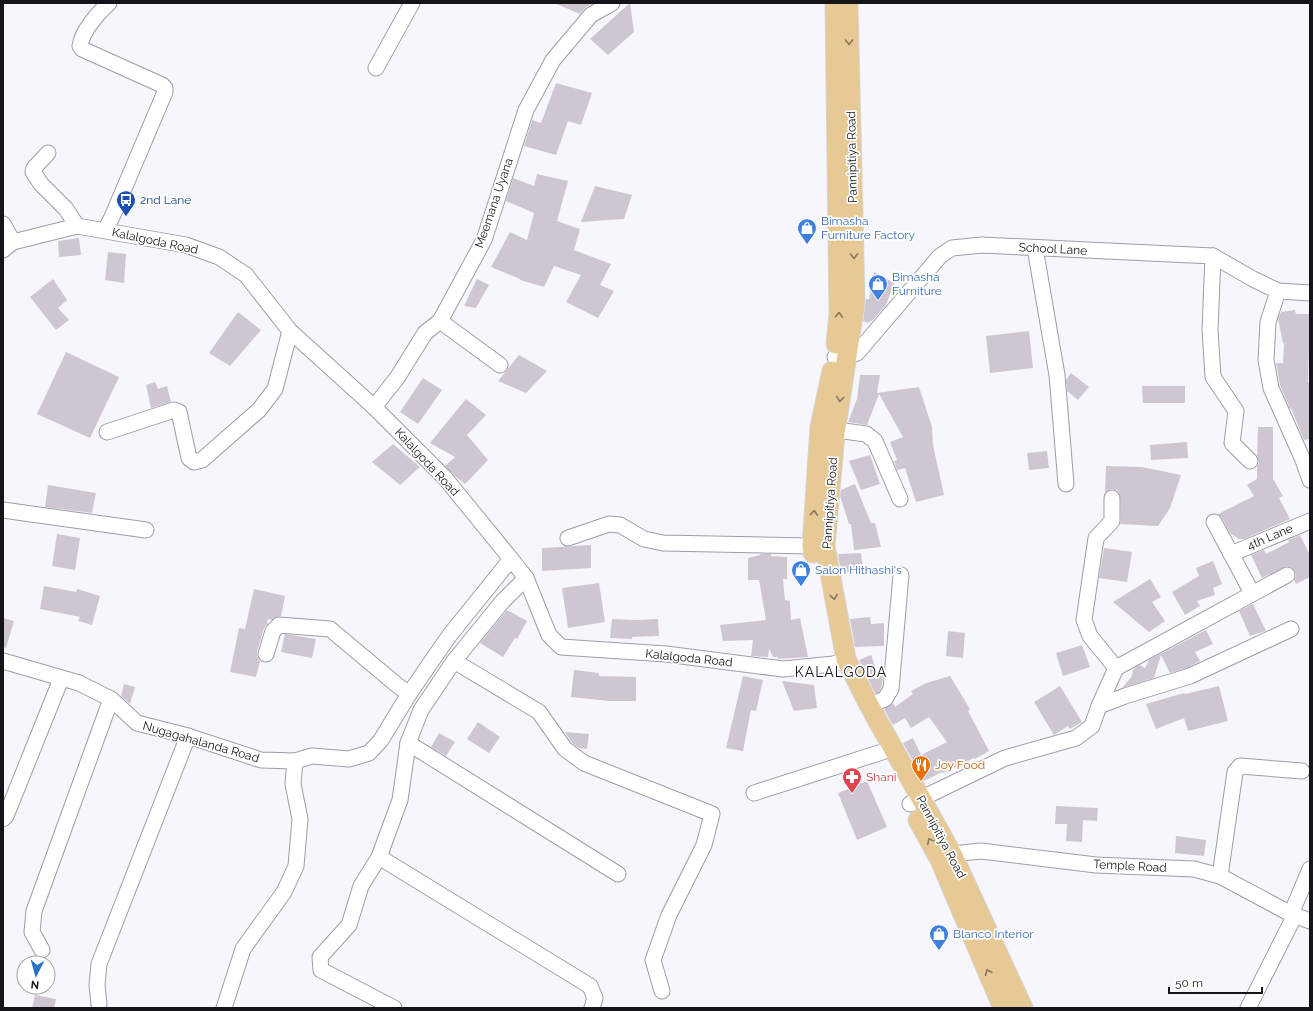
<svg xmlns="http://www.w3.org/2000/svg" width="1313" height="1011" viewBox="0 0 1313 1011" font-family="Raleway,sans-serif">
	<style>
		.building { fill: #cec7d2 }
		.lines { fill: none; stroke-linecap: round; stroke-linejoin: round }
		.minor-casing { stroke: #9f9ca7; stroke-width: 17 }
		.major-casing { stroke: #d5d5d5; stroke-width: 21 }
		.minor { stroke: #fff; stroke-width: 15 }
		.major { stroke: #e6c995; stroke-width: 19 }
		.oneway { stroke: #88785d }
		.labels { text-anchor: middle; stroke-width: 3.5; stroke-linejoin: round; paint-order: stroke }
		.street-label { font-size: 12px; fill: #151418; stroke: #fff }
		.transit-label { font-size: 12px; fill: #164399; stroke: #fff; text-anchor: start }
		.shop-label { font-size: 12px; fill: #366cbe; stroke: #fff; text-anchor: start }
		.food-label { font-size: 12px; fill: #c56008; stroke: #fff; text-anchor: start }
		.health-label { font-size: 12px; fill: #be3a42; stroke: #fff; text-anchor: start }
		.quarter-label { font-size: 14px; letter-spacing: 1px; fill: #151418; stroke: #fff }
	</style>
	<rect width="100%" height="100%" fill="#f8f6fd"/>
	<!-- building -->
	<g class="building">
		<polygon points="554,3 594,3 586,7 580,14"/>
		<polygon points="630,3 634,32 608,55 590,39"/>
		<polygon points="556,83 592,93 581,125 568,121 556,155 524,146 532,120 541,123"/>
		<polygon points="537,174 568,181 557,221 580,229 574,250 611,264 600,285 614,291 598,318 566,302 581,275 554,266 544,287 520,280 520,279 491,267 510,232 527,240 534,213 506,201 513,178 534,186"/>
		<polygon points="595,186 632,195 624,219 581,222"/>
		<polygon points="79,238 81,255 59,257 58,241"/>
		<polygon points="108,252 126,254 124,283 105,280"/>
		<polygon points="874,272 894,283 886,305 873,320 868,323 863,321 866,299 869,299"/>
		<polygon points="53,279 67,300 58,308 69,320 56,330 30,297"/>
		<polygon points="477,279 489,285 476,308 464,306"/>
		<polygon points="1295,310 1296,314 1310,314 1308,383 1310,382 1310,439 1304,440 1291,408 1290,409 1280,385 1276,363 1283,363 1284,343 1283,343 1278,319 1281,312"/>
		<polygon points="238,312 261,330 230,366 209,353"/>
		<polygon points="1029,331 1033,368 990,373 986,336"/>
		<polygon points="66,352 119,377 90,438 37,414"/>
		<polygon points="519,355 547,371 526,393 498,381"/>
		<polygon points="1071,373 1089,387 1078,400 1067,391 1066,380"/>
		<polygon points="860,375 880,375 877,393 919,387 932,427 933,445 944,495 916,502 905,468 897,470 894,461 897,460 890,442 903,437 879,394 867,425 848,422 857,399"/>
		<polygon points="423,378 442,390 418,424 400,412"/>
		<polygon points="155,382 158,389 167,386 171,402 151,408 146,385"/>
		<polygon points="1142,386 1185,386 1185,403 1143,403"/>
		<polygon points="466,399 486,415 467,435 488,460 465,484 456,477 445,466 455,457 430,443"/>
		<polygon points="1258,427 1273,427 1273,479 1283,496 1279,498 1290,519 1244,539 1239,539 1230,533 1222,518 1218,514 1254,496 1247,485 1257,479 1257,466 1259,463 1257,456"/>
		<polygon points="1187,442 1188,458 1151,460 1150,445"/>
		<polygon points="393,444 420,467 400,485 372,462"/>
		<polygon points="1047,451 1049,468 1029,470 1027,453"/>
		<polygon points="870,455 880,484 861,490 849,461"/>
		<polygon points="1106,466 1142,467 1181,475 1170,508 1158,526 1120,524 1121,521 1120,494 1117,490 1112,489 1108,490 1105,493"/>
		<polygon points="855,484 871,523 875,523 881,547 854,550 851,524 849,524 840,496 841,490"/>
		<polygon points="48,485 96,493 92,513 45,507"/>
		<polygon points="57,534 80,538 75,570 52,566"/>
		<polygon points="1300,535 1310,555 1310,577 1296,584 1294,581 1296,576 1295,571 1291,567 1287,566 1262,578 1251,555 1264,550 1266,554 1289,542 1288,540"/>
		<polygon points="591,545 591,568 542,571 542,548"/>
		<polygon points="1104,548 1132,552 1127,582 1099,578"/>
		<polygon points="861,553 863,571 841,573 838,554"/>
		<polygon points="760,554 771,554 771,556 787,557 787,579 783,579 785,600 790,601 791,620 800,618 808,657 778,659 778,657 773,657 769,649 768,657 751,656 753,640 723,641 720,625 766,620 759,580 748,580 748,558 760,555"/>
		<polygon points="1213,561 1222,584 1213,588 1215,595 1197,601 1200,606 1185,615 1172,592 1199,576 1196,568"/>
		<polygon points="1150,579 1161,597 1152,602 1165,621 1149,632 1113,602"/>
		<polygon points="599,583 605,622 568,628 562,588"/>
		<polygon points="44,586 76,592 77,589 100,596 92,625 78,621 80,617 40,609"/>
		<polygon points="254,589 285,596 281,616 276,617 272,620 268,619 267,624 264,628 257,651 257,656 260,661 256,677 230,672 239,628 245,629"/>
		<polygon points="1253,604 1266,631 1250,636 1239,611"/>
		<polygon points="507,610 527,621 517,639 515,638 503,657 480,643"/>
		<polygon points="870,617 871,624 884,623 884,646 855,647 850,619"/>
		<polygon points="3,618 14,621 6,648 3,647"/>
		<polygon points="612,619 635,620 658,619 659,636 632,637 632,639 610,638"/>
		<polygon points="1206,630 1213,644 1195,652 1200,661 1187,668 1170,673 1161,655 1154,678 1122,688 1132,676 1133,670 1136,667 1140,665 1145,668 1149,660"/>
		<polygon points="948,631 965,633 963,658 946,656"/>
		<polygon points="285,634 316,639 312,658 281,652"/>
		<polygon points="1082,645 1090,667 1063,676 1056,653"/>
		<polygon points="871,655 877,672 883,673 882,686 879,692 875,693 859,660"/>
		<polygon points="574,670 599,673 599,676 636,677 636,701 609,701 571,697"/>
		<polygon points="743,676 763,680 756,711 751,710 743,751 726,748"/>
		<polygon points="950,676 970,709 968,711 989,751 975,759 974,758 943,773 942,772 924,781 903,743 913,738 921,755 947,742 929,717 911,728 905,718 893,725 884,709 893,703 895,707 913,694 911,691 926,683"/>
		<polygon points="782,681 814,685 817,708 794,711"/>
		<polygon points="124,684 135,687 130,704 121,696"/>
		<polygon points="1060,686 1082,722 1070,729 1068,726 1054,735 1034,702"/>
		<polygon points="1219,686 1228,721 1188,731 1184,718 1156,729 1146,704 1184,693 1185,694"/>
		<polygon points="478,722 500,737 489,753 467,739"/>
		<polygon points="565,732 589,734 587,749 579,748 572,743"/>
		<polygon points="439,733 455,742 446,756 431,747"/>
		<polygon points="867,781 887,827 857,840 838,793"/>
		<polygon points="1056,806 1098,808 1097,821 1083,820 1082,842 1066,841 1067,824 1055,824"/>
		<polygon points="1176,836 1206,840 1204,856 1175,853"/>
		<polygon points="35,995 56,999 54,1008 32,1008"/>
	</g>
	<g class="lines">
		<!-- minor casing -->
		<g class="minor-casing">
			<g id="minor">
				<polyline points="376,68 412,3"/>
				<polyline points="48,153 34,168 33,172 41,184 66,209 77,226"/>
				<polyline points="3,224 13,242"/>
				<path d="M105 230 112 217 165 92V88L162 85 82 49 80 46C82 31 98 13 109 3"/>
				<polyline points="1035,248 1057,375 1066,484"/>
				<polyline points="3,250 13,242 77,226 186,245 219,257 246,275 290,331 374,407 445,478 511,559 526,578 549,635 561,647 666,654 783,669 834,664 846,659"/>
				<polyline points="1213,256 1210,330 1213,377 1236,411 1232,443 1250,461"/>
				<polyline points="1278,291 1268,322 1266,360 1271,388 1303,460 1310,480"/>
				<polyline points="440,321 500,365"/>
				<polyline points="835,357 846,357 857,353 940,256 952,248 982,245 1213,256 1253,279 1278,291 1310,293"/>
				<polyline points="374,407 397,378 425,333 440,321 484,240 526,110 553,60 591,15 612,3"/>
				<polyline points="107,432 174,410 179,412 189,458 194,462 202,460 259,410 275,389 290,331"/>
				<polyline points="835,433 844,431 866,434 875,441 900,499"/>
				<polyline points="1112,498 1112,521 1096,538 1084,620 1090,636 1116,668"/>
				<polyline points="3,510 146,530"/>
				<polyline points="1214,522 1252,593"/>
				<polyline points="568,538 609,524 620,525 644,539 663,543 812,546"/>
				<polyline points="1231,554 1310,521"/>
				<polyline points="266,654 273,631 279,625 330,629 397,685 409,694"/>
				<polyline points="3,661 79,683 111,699 137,723 188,736 261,760 295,761"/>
				<polyline points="454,661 539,712 565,749 584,763 712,814 704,845 669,915 653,960 662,991"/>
				<polyline points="1116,668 1287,575"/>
				<polyline points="869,705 885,699 891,689 901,575"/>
				<polyline points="1099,706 1125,696 1190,676 1291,629"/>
				<polyline points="408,743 618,874"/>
				<polyline points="754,793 882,752"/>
				<polyline points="910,804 1005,758 1076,738 1092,726 1099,706 1116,668"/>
				<polyline points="3,819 6,816 61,679"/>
				<polyline points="379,857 590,986 595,998 592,1008"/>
				<polyline points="943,858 952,854 981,851 1096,865 1194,869 1220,876 1291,914 1310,921"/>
				<polyline points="1220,876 1235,772 1240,766 1302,771"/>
				<polyline points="1291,914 1310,869"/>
				<polyline points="42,950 32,932 34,911 111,699"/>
				<polyline points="99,1004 97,985 99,964 188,736"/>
				<polyline points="224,1008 243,949 284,892 296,866 300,819 293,784 295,761 312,756 349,759 369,753 381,740 409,694 449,636 511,559"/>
				<polyline points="394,1008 321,970 320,957 349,925 361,886 379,857 400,800 408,743 421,710 454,661 502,602 526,578"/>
				<polyline points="1248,1008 1295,915"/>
			</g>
		</g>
		<!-- major casing -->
		<g class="major-casing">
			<g id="major">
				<polyline points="835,3 839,314 836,344"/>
				<polyline points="848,3 855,303 835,433 825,546 846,659 869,705 952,854 1023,1008"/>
				<polyline points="813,553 812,546 820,427 832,371"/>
				<polyline points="918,820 940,860 1003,1008"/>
			</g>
		</g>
		<!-- minor -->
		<use href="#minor" class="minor"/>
		<!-- major -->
		<use href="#major" class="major"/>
	</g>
	<!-- one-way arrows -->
	<defs><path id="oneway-chevron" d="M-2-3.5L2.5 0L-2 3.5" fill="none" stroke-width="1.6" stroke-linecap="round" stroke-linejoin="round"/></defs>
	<g class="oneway">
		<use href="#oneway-chevron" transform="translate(849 42) rotate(89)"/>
		<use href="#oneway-chevron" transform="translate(854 256) rotate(89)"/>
		<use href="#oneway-chevron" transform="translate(839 315) rotate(-87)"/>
		<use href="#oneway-chevron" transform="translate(840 399) rotate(98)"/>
		<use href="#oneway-chevron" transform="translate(814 513) rotate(-86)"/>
		<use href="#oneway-chevron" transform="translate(834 597) rotate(80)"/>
		<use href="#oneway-chevron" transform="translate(930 841) rotate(-118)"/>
		<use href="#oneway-chevron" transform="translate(988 972) rotate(-113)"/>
	</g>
	<!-- icons -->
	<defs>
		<g id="bus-pin" transform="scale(1)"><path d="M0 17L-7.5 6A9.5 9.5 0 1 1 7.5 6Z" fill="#1a4fb4" stroke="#fff"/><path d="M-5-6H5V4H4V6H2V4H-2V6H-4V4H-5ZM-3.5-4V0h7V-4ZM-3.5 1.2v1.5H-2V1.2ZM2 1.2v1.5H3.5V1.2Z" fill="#fff"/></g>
		<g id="shop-pin" transform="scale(1)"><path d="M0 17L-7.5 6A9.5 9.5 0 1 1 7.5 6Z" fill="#3f7fe0" stroke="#fff"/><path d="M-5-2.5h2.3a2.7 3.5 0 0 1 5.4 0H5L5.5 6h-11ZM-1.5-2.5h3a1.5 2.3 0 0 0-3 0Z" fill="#fff"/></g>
		<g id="restaurant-pin" transform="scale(1)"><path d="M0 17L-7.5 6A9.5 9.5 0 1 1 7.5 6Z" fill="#e8710a" stroke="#fff"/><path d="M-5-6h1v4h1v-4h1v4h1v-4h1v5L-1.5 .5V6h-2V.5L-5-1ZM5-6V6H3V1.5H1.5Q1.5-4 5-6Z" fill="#fff"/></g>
		<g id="pharmacy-pin" transform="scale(1)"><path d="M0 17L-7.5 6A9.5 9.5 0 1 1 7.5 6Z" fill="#e0444e" stroke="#fff"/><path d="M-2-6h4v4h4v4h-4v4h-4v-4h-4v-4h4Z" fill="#fff"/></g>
	</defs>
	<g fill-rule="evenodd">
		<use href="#bus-pin" x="126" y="200"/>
		<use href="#shop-pin" x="807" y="228"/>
		<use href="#shop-pin" x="878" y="284"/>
		<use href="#shop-pin" x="801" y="570"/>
		<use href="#restaurant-pin" x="921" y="765"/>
		<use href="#pharmacy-pin" x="852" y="777"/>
		<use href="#shop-pin" x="939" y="934"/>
	</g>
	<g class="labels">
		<!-- street labels -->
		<g class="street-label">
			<text transform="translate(852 157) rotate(-91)" y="4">Pannipitiya Road</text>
			<text transform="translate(494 203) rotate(-71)" y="4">Meemana Uyana</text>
			<text transform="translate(155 241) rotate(12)" y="4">Kalalgoda Road</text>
			<text transform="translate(1053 249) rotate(3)" y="4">School Lane</text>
			<text transform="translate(427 462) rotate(47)" y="4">Kalalgoda Road</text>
			<text transform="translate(830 503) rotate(-86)" y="4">Pannipitiya Road</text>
			<text transform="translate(1270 537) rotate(-23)" y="4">4th Lane</text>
			<text transform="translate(689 658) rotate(6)" y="4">Kalalgoda Road</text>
			<text transform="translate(201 742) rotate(16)" y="4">Nugagahalanda Road</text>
			<text transform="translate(941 837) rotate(62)" y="4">Pannipitiya Road</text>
			<text transform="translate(1130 866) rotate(3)" y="4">Temple Road</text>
		</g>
		<!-- transit labels -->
		<g class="transit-label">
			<text x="140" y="204">2nd Lane</text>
		</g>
		<!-- shop labels -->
		<g class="shop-label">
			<text x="821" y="225">Bimasha<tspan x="821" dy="14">Furniture Factory</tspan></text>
			<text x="892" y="281">Bimasha<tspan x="892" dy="14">Furniture</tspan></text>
			<text x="815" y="574">Salon Hithashi's</text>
			<text x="953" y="938">Blanco Interior</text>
		</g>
		<!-- food labels -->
		<g class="food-label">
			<text x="935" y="769">Joy Food</text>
		</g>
		<!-- health labels -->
		<g class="health-label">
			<text x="866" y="781">Shani</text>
		</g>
		<!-- quarter labels -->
		<g class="quarter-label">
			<text x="841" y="677">KALALGODA</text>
		</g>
	</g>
	<!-- border -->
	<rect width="1313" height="1011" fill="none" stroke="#151418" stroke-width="8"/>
	<!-- north arrow -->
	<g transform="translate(36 975) rotate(186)"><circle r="19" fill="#ffffff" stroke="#a1a1a3"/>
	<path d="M0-3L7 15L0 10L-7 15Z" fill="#2a72c2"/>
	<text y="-6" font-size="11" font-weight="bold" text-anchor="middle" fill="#151418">N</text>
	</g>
	<!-- scale -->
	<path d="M1169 987v6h93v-6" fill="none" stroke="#151418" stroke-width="2"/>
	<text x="1175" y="987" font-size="12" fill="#151418" stroke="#ffffff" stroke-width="3" paint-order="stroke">50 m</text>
</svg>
